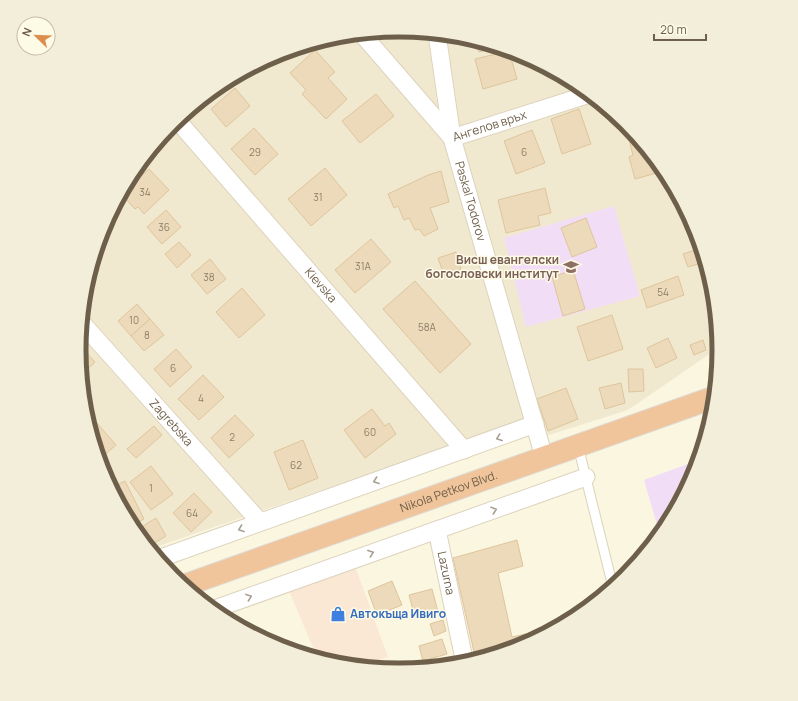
<svg xmlns="http://www.w3.org/2000/svg" width="798" height="701" viewBox="0 0 798 701" font-family="Manrope,sans-serif">
	<style>
		.residential { fill: #f1e9cf }
		.commercial { fill: #fae8d5 }
		.education { fill: #f2ddf6 }
		.building { fill: #eddaba; stroke: #dec59c }
		.lines { fill: none; stroke-linecap: round; stroke-linejoin: round }
		.lane-casing { stroke: #ddd3bd; stroke-width: 11 }
		.street-casing { stroke: #ddd3bd; stroke-width: 19 }
		.highway-casing { stroke: #dfdcd7; stroke-width: 24 }
		.lane { stroke: #fff; stroke-width: 9 }
		.street { stroke: #fff; stroke-width: 17 }
		.highway { stroke: #f0c59b; stroke-width: 22 }
		.oneway { stroke: #a89f92 }
		.labels { text-anchor: middle; stroke-width: 3; stroke-linejoin: round; paint-order: stroke }
		.number-label { font-size: 10px; fill: #8e7e66 }
		.street-label { font-size: 12px; fill: #6e5f4a; stroke: #fdfae6 }
		.education-label { font-size: 12px; font-weight: bold; fill: #785e54; stroke: #fdfae6; text-anchor: end }
		.shop-label { font-size: 12px; font-weight: bold; fill: #366cbe; stroke: #fdfae6; text-anchor: start }
		.rim { fill: none; stroke: #6e5f4a; stroke-width: 5 }
	</style>
	<rect width="100%" height="100%" fill="#faf6e0"/>
	<!-- residential -->
	<polygon class="residential" points="399,30 462,36 522,54 577,84 626,124 666,173 695,228 706,264 711,353 628,410 546,436 538,416 150,549 132,528 103,473 85,413 79,350 85,288 103,228 133,172 173,124 221,84 277,54 337,36"/>
	<!-- commercial -->
	<polygon class="commercial" points="356,569 388,657 356,667 336,665 318,659 289,591"/>
	<!-- education -->
	<g class="education">
		<polygon points="614,206 640,296 526,327 504,238"/>
		<polygon points="699,460 695,473 660,535 644,480"/>
	</g>
	<!-- building -->
	<g class="building">
		<polygon points="476,41 498,47 479,52"/>
		<polygon points="315,50 335,72 328,78 347,99 326,119 302,94 306,90 290,73"/>
		<polygon points="509,51 517,79 483,89 475,59"/>
		<polygon points="235,88 250,106 226,127 211,109"/>
		<polygon points="376,94 394,116 360,143 342,121"/>
		<polygon points="579,109 591,144 562,154 551,119"/>
		<polygon points="624,122 626,124 664,171 635,179 629,157 633,155"/>
		<polygon points="254,128 278,154 255,175 231,149"/>
		<polygon points="532,130 545,163 516,174 504,141"/>
		<polygon points="325,168 347,195 311,226 288,199"/>
		<polygon points="149,169 169,190 144,214 138,207 135,209 121,194"/>
		<polygon points="441,171 449,202 430,208 438,229 424,236 419,229 415,230 409,218 404,220 398,206 394,208 388,194 428,175"/>
		<polygon points="545,188 551,213 538,216 540,225 506,233 498,200"/>
		<polygon points="166,210 181,227 162,244 147,227"/>
		<polygon points="586,218 597,247 572,257 561,228"/>
		<polygon points="371,239 391,262 355,293 335,270"/>
		<polygon points="179,242 191,255 177,268 165,254"/>
		<polygon points="97,247 103,254 92,263"/>
		<polygon points="701,248 705,262 688,267 683,254"/>
		<polygon points="456,252 461,269 444,275 438,258"/>
		<polygon points="210,259 226,279 207,294 191,275"/>
		<polygon points="573,270 585,309 563,316 552,277"/>
		<polygon points="678,276 684,295 647,308 641,290"/>
		<polygon points="415,281 471,344 440,373 383,309"/>
		<polygon points="242,288 265,315 239,338 216,312"/>
		<polygon points="137,304 150,319 131,336 118,321"/>
		<polygon points="612,315 623,349 588,361 577,327"/>
		<polygon points="150,319 164,335 144,351 131,336"/>
		<polygon points="668,338 677,358 656,368 647,348"/>
		<polygon points="703,340 706,350 694,355 690,345"/>
		<polygon points="79,345 95,362 81,375 79,350"/>
		<polygon points="176,349 192,367 170,387 154,369"/>
		<polygon points="628,369 643,369 644,391 629,392"/>
		<polygon points="203,375 224,397 199,420 178,399"/>
		<polygon points="621,383 625,403 605,409 599,388"/>
		<polygon points="566,388 578,419 548,431 537,399"/>
		<polygon points="372,409 385,426 389,423 396,434 365,458 344,430"/>
		<polygon points="89,414 116,445 101,458 97,453 86,417"/>
		<polygon points="235,415 254,435 229,458 211,438"/>
		<polygon points="154,426 162,435 136,458 127,449"/>
		<polygon points="303,440 318,478 289,490 274,452"/>
		<polygon points="151,466 173,494 151,510 130,482"/>
		<polygon points="125,481 144,519 131,526 111,488"/>
		<polygon points="194,493 212,512 191,532 173,513"/>
		<polygon points="156,518 166,536 148,547 135,531"/>
		<polygon points="517,540 523,566 498,573 512,637 561,626 521,647 476,661 453,558"/>
		<polygon points="392,581 402,605 377,615 368,591"/>
		<polygon points="432,589 438,612 415,618 409,595"/>
		<polygon points="443,620 446,631 434,636 430,624"/>
		<polygon points="442,639 447,654 423,661 419,646"/>
		<polygon points="445,665 445,667 418,669 418,667"/>
	</g>
	<g class="lines">
		<!-- lane casing -->
		<g class="lane-casing">
			<polyline id="lane" points="578,446 613,587"/>
		</g>
		<!-- street casing -->
		<g class="street-casing">
			<g id="street">
				<path id="s1" d="M362 34 452 138 590 94"/>
				<path id="s2" d="M437 34 452 138 544 457"/>
				<path id="s3" d="M177 120 464 450"/>
				<path id="s4" d="M81 322 260 522"/>
				<path id="s5" d="M437 530 465 664"/>
				<polyline points="158,559 535,424"/>
				<polyline points="212,610 586,477"/>
			</g>
		</g>
		<!-- highway casing -->
		<g class="highway-casing">
			<g id="highway">
				<path id="s6" d="M183 586 715 397"/>
			</g>
		</g>
		<!-- lane -->
		<use href="#lane" class="lane"/>
		<!-- street -->
		<use href="#street" class="street"/>
		<!-- highway -->
		<use href="#highway" class="highway"/>
	</g>
	<!-- one-way arrows -->
	<defs><path id="oneway-chevron" d="M-2-3.5L2.5 0L-2 3.5" fill="none" stroke-width="1.6" stroke-linecap="round" stroke-linejoin="round"/></defs>
	<g class="oneway">
		<use href="#oneway-chevron" transform="translate(499 438) rotate(160)"/>
		<use href="#oneway-chevron" transform="translate(376 481) rotate(160)"/>
		<use href="#oneway-chevron" transform="translate(494 510) rotate(-19)"/>
		<use href="#oneway-chevron" transform="translate(241 529) rotate(160)"/>
		<use href="#oneway-chevron" transform="translate(371 553) rotate(-20)"/>
		<use href="#oneway-chevron" transform="translate(249 597) rotate(-20)"/>
	</g>
	<!-- icons -->
	<defs>
		<g id="school-bare" transform="scale(1.2)"><path d="M0-5L7-2L0 1L-7-2ZM-4 1L0 2.5L4 1V4Q0 6-4 4Z" fill="#8d6e63" stroke="#fdfae6" stroke-width="2.5" paint-order="stroke"/></g>
		<g id="shop-bare" transform="scale(1.2)"><path d="M-5-2.5h2.3a2.7 3.5 0 0 1 5.4 0H5L5.5 6h-11ZM-1.5-2.5h3a1.5 2.3 0 0 0-3 0Z" fill="#3f7fe0" stroke="#fdfae6" stroke-width="2.5" paint-order="stroke"/></g>
	</defs>
	<g fill-rule="evenodd">
		<use href="#school-bare" x="571" y="267"/>
		<use href="#shop-bare" x="338" y="614"/>
	</g>
	<g class="labels">
		<!-- number labels -->
		<g class="number-label">
			<text x="255" y="156">29</text>
			<text x="524" y="156">6</text>
			<text x="145" y="196">34</text>
			<text x="318" y="201">31</text>
			<text x="164" y="231">36</text>
			<text x="363" y="270">31А</text>
			<text x="209" y="281">38</text>
			<text x="663" y="296">54</text>
			<text x="134" y="324">10</text>
			<text x="427" y="331">58А</text>
			<text x="147" y="339">8</text>
			<text x="173" y="372">6</text>
			<text x="201" y="402">4</text>
			<text x="370" y="436">60</text>
			<text x="232" y="441">2</text>
			<text x="296" y="469">62</text>
			<text x="151" y="492">1</text>
			<text x="192" y="517">64</text>
		</g>
		<!-- street labels -->
		<g class="street-label">
			<text dy="4" stroke="none"><textPath href="#s1" startOffset="177">Ангелов връх</textPath></text>
			<text dy="4" stroke="none"><textPath href="#s2" startOffset="171">Paskal Todorov</textPath></text>
			<text dy="4" stroke="none"><textPath href="#s3" startOffset="219">Kievska</textPath></text>
			<text dy="4" stroke="none"><textPath href="#s4" startOffset="135">Zagrebska</textPath></text>
			<text dy="4" stroke="none"><textPath href="#s6" startOffset="282">Nikola Petkov Blvd.</textPath></text>
			<text dy="4" stroke="none"><textPath href="#s5" startOffset="44">Lazurna</textPath></text>
		</g>
		<!-- education labels -->
		<g class="education-label">
			<text x="559" y="264">Висш евангелски<tspan x="559" dy="14">богословски институт</tspan></text>
		</g>
		<!-- shop labels -->
		<g class="shop-label">
			<text x="350" y="618">Автокъща Ивиго</text>
		</g>
	</g>
	<!-- crop -->
	<path d="M0 0H798V701H0ZM86 350a313 313 0 1 1 626 0a313 313 0 1 1-626 0Z" fill="#f2eeda" fill-rule="evenodd"/>
	<path class="rim" d="M86 350a313 313 0 1 1 626 0a313 313 0 1 1-626 0Z"/>
	<!-- north arrow -->
	<g transform="translate(36 36) rotate(293)"><circle r="19" fill="#fdfae6" stroke="#c4bca8"/>
	<path d="M0-3L7 15L0 10L-7 15Z" fill="#db8e4e"/>
	<text y="-6" font-size="11" font-weight="bold" text-anchor="middle" fill="#6e5f4a">N</text>
	</g>
	<!-- scale -->
	<path d="M654 34v6h52v-6" fill="none" stroke="#6e5f4a" stroke-width="2"/>
	<text x="660" y="34" font-size="12" fill="#6e5f4a" stroke="#fdfae6" stroke-width="3" paint-order="stroke">20 m</text>
</svg>
